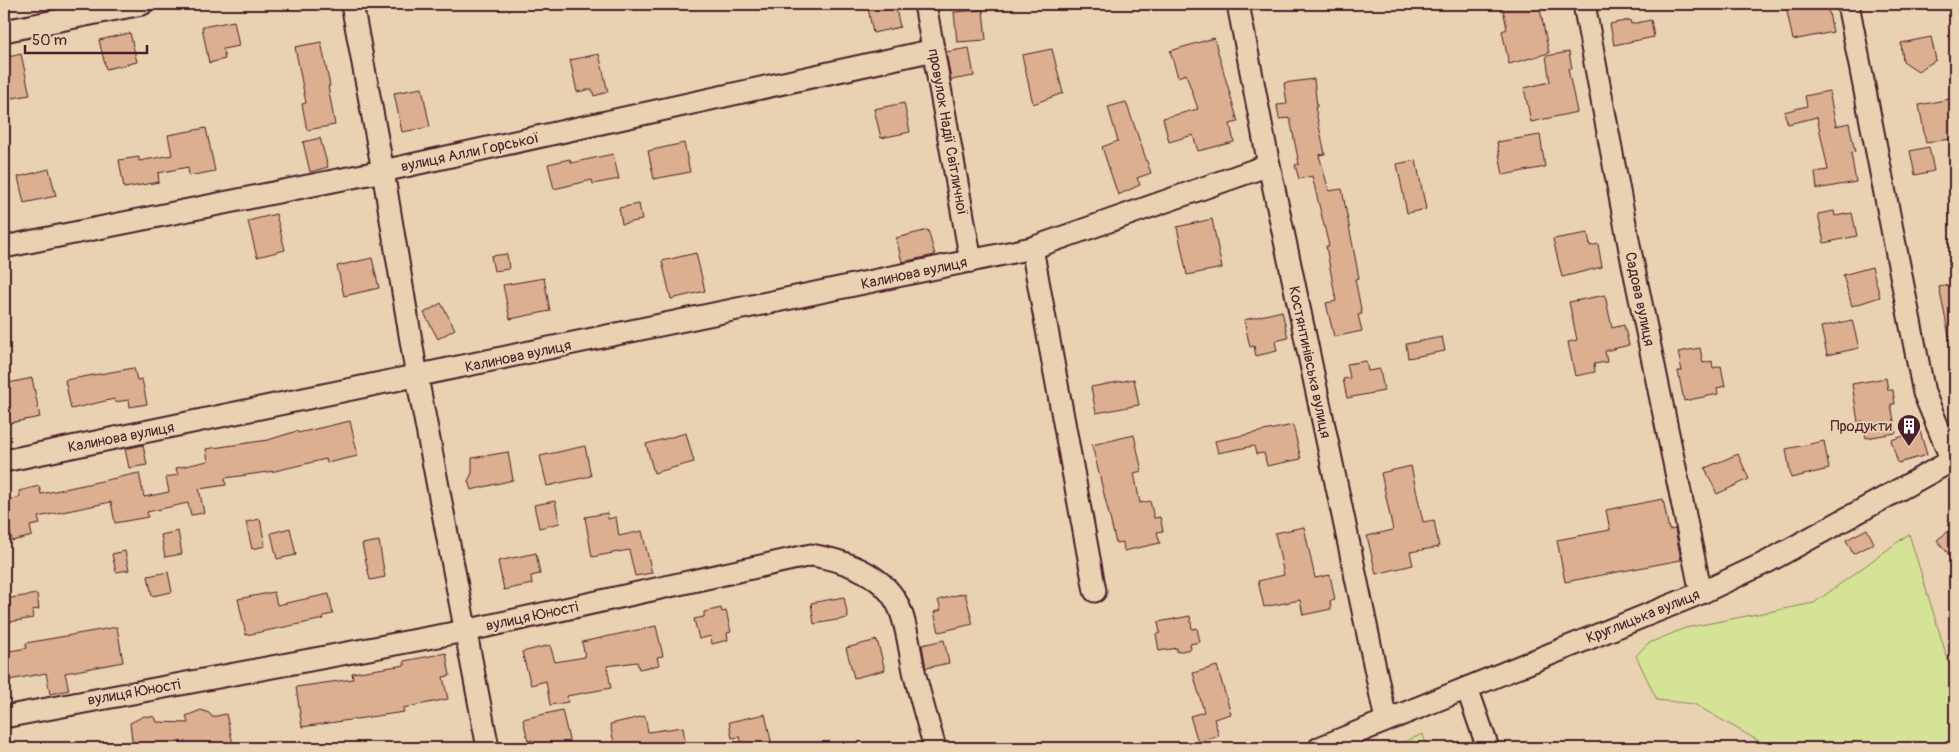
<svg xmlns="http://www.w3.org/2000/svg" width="1959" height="752" viewBox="0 0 1959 752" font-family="Pangolin,sans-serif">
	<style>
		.green { fill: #d4e396; stroke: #8f8160 }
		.building { fill: #dbaf8f; stroke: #4a1f2b }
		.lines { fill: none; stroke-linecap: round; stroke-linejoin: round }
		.minor-casing { stroke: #4a1f2b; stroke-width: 25 }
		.minor { stroke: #e9d2b2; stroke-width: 21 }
		.labels { text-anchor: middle; stroke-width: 4; stroke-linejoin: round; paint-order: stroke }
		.street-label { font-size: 15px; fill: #4a1f2b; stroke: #e9d2b2 }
		.poi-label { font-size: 15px; fill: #4a1f2b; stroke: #e9d2b2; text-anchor: end }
	</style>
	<rect width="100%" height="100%" fill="#e9d2b2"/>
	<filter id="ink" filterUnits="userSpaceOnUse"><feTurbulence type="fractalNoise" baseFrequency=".02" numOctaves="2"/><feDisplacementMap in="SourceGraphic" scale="10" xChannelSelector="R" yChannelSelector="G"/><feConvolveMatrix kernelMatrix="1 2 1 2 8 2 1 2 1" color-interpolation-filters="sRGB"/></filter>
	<g filter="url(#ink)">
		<!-- green -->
		<g class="green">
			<polygon points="1909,534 1955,683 1955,748 1771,748 1694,704 1657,700 1636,656 1647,644 1685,628 1814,603"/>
			<polygon points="1423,734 1427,748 1389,748"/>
		</g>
		<!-- building -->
		<g class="building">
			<polygon points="875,4 895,4 900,27 873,33 868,8 875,7"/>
			<polygon points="1502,4 1539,4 1549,53 1509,64 1502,31 1507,29"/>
			<polygon points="1799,4 1827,4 1833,32 1793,40 1786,7"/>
			<polygon points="983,10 986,40 957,42 954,12"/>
			<polygon points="1630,20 1631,24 1651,20 1654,37 1614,45 1610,24"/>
			<polygon points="234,21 239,46 223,49 225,59 209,63 202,27"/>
			<polygon points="130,33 137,62 106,69 99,40"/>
			<polygon points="1931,37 1936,60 1918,71 1903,61 1901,43"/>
			<polygon points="1214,38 1238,122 1230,124 1234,142 1198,151 1193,135 1169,142 1163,118 1198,109 1186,74 1178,77 1170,51"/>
			<polygon points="321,42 330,86 328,86 335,125 307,130 302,104 306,103 295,47"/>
			<polygon points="969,48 974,76 951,80 946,52"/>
			<polygon points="1052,49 1063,93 1033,104 1022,55"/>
			<polygon points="1569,52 1572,69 1568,69 1577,112 1531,122 1524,88 1550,82 1546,56"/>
			<polygon points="21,54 30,95 12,98 10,92 4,94 4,58"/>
			<polygon points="599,54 608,92 594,96 592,89 577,92 570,60"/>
			<polygon points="1314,79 1317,107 1315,107 1325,154 1319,155 1329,191 1342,189 1359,278 1355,279 1362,314 1358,315 1362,331 1334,337 1326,303 1336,301 1326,246 1329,246 1312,176 1299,179 1295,165 1299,164 1290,118 1279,119 1277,105 1287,104 1284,83"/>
			<polygon points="422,88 430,127 402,132 394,93"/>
			<polygon points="1829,91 1836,126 1849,123 1855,152 1851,153 1856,182 1817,189 1815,172 1828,170 1817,117 1788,124 1784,112 1807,106 1805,96"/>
			<polygon points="1955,98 1955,138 1926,143 1919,105"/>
			<polygon points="1126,102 1151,173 1137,178 1140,185 1118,195 1102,147 1118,141 1108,107"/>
			<polygon points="904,103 910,132 881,138 874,109"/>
			<polygon points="206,128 215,171 189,176 188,167 158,173 159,182 124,188 119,160 139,157 139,161 172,155 168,135"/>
			<polygon points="1540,135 1545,167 1503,175 1497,142"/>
			<polygon points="320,138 328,167 310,172 303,142"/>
			<polygon points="684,143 690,172 654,179 648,151"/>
			<polygon points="1929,147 1934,171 1915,175 1910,151"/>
			<polygon points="613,154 619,179 593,184 592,180 554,189 548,164 570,159 571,163"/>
			<polygon points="1416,160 1426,209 1407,213 1397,164"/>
			<polygon points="49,169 56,196 24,203 18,177"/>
			<polygon points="639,204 642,220 622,224 619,208"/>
			<polygon points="1834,211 1835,216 1852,213 1857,236 1824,243 1818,214"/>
			<polygon points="276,214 285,250 257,257 248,221"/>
			<polygon points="1212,219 1222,268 1187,275 1177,227"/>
			<polygon points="928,230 935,255 902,262 896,238"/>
			<polygon points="1588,233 1590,246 1598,244 1602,267 1562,277 1553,239"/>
			<polygon points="696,253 705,291 671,299 662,261"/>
			<polygon points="507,254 509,269 494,271 491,256"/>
			<polygon points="372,258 379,288 344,296 337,266"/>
			<polygon points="1872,267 1880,297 1852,306 1843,275"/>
			<polygon points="544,278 550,311 510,319 503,285"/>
			<polygon points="1955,284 1955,335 1949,336 1939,287"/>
			<polygon points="1605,295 1612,328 1624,325 1629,345 1605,351 1607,362 1594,364 1595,372 1575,376 1568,342 1577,340 1569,302"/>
			<polygon points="441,303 455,329 438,339 424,313"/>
			<polygon points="1282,311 1288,338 1275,341 1277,351 1256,356 1254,346 1250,347 1244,320"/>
			<polygon points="1852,320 1859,348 1827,355 1821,327"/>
			<polygon points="1442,337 1445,351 1408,358 1406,344"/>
			<polygon points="1700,348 1703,363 1712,361 1713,368 1721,366 1725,386 1717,388 1718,394 1684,401 1678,371 1682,371 1678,352"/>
			<polygon points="1366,361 1368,371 1380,369 1384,391 1347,398 1343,379 1350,378 1347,364"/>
			<polygon points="134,368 137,380 142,379 147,404 130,407 129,400 115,402 114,399 71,409 65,380"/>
			<polygon points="32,378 40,417 10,423 4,384"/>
			<polygon points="1886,378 1888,390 1893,390 1895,404 1891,404 1896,433 1866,438 1863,421 1858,422 1852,384"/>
			<polygon points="1134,379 1139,405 1096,413 1091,387"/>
			<polygon points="350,421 358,456 327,463 326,459 275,471 225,478 226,485 199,489 204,513 191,515 188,503 147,512 148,517 115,523 111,502 38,517 40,524 30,526 32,536 12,541 4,501 20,497 19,491 39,486 41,494 139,473 144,497 169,492 166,477 178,475 176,468 208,461 206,449 268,440 297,431 298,433"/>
			<polygon points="1293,425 1301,459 1267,466 1264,453 1256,454 1254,446 1218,453 1215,441"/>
			<polygon points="1920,431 1927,455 1898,463 1891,440"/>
			<polygon points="686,433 694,462 654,473 646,444"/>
			<polygon points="1134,435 1142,471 1134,473 1140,503 1150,501 1154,518 1160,517 1163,531 1157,532 1160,543 1124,551 1123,542 1116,543 1092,445"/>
			<polygon points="1824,441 1829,469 1791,478 1786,449"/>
			<polygon points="143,445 147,465 129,468 125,449"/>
			<polygon points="585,446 591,476 547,486 540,456"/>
			<polygon points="508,452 513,480 471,490 468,481 472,473 472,458"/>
			<polygon points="1738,454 1749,479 1717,494 1705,468"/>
			<polygon points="1411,466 1423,522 1434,520 1439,547 1410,552 1413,565 1376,574 1367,536 1393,530 1381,473"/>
			<polygon points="1663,499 1669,530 1675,529 1681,560 1565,582 1557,540 1610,530 1606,510"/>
			<polygon points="555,501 560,523 539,528 534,505"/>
			<polygon points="607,513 608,519 616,517 619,536 642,531 652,573 635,576 629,550 592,557 585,517"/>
			<polygon points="260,519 265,546 252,549 246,522"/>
			<polygon points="1955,526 1955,562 1937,540"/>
			<polygon points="1304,527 1315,578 1330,575 1335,600 1330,601 1331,609 1303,615 1300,600 1264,607 1258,581 1284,575 1275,533"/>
			<polygon points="290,528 296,555 277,559 271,533"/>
			<polygon points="1867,529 1874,543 1853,554 1846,540"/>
			<polygon points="178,531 182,554 165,557 161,535"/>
			<polygon points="379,541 385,577 370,580 362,544"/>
			<polygon points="125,551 129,570 116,572 112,554"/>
			<polygon points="536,553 540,574 531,576 532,584 504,590 498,561"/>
			<polygon points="168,572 172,592 152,596 148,576"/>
			<polygon points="274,592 277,605 329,594 333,614 323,616 324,619 246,635 238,599"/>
			<polygon points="965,593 973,624 939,632 934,612 941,610 938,600"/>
			<polygon points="37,594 39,609 32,610 33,618 4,623 4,599"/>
			<polygon points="844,597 848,618 814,624 811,603"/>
			<polygon points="721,608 722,612 726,611 731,632 727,633 728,640 712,644 711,636 699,639 694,619 704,617 704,612"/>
			<polygon points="1190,616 1192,629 1197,628 1200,642 1190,644 1191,649 1177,652 1177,648 1159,651 1156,634 1160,633 1158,622"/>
			<polygon points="656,626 663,656 657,657 659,665 639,669 637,662 607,666 611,688 567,696 568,702 550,705 546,681 531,685 522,652 550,645 555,662 585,657 582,642"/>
			<polygon points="117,627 123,662 65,673 69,690 50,694 46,673 4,681 4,652 27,648 26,643"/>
			<polygon points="877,640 885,670 854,678 846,648"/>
			<polygon points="944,640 949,663 926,668 922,645"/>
			<polygon points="446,653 450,676 443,677 448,699 403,708 404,712 302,727 296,687 353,679 352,673 405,665 404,661"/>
			<polygon points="1217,666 1231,714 1214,719 1219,736 1198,742 1190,716 1204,712 1193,673"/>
			<polygon points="201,710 209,713 212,717 226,714 234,748 133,748 130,723 144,716 155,717 157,722 188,723 186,716"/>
			<polygon points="562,710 571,748 534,748 532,740 528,741 523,719"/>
			<polygon points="765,714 772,745 743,748 740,737 732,738 729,722"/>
			<polygon points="645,716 648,732 683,727 686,748 615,748 610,724"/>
		</g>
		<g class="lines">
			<!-- minor casing -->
			<g class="minor-casing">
				<g id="minor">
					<polyline points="352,4 383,171 417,377 488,748"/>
					<polyline points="925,4 971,261"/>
					<polyline points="1238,4 1269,165 1386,720"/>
					<polyline points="1584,4 1630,250 1701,593"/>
					<polyline points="1848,4 1924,393 1952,461"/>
					<polyline points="4,31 142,4"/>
					<polyline points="4,247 383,171 934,50"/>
					<polyline points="1032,248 1095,591"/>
					<polyline points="4,461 1032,248 1269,165"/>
					<polyline points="1467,688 1488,748"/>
					<path d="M4 717 465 631 811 555C847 561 890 576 902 615 908 633 910 652 914 671 920 697 928 723 935 748"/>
					<polyline points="1319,748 1701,593 1767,562 1955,459"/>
				</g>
			</g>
			<!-- minor -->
			<use href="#minor" class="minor"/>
		</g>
	</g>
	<!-- icons -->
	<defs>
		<g id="building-pin" transform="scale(1.25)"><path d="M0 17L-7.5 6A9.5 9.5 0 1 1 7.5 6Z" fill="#4a1f2b" stroke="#e9d2b2"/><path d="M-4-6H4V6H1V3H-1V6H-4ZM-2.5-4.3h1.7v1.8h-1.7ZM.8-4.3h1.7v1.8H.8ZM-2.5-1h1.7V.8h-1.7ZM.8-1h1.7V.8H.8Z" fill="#fff"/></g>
	</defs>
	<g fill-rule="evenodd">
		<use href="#building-pin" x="1909" y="426"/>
	</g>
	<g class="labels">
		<!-- street labels -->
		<g class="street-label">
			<text transform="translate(948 132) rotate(80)" y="5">провулок Надії Світличної</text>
			<text transform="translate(470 152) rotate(-12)" y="5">вулиця Алли Горської</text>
			<text transform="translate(914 273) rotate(-12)" y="5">Калинова вулиця</text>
			<text transform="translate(1640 299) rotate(78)" y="5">Садова вулиця</text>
			<text transform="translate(518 356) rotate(-12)" y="5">Калинова вулиця</text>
			<text transform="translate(1310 362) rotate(78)" y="5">Костянтинівська вулиця</text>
			<text transform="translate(121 437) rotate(-11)" y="5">Калинова вулиця</text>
			<text transform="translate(532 616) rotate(-12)" y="5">вулиця Юності</text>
			<text transform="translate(1643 616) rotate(-22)" y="5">Круглицька вулиця</text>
			<text transform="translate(134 692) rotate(-10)" y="5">вулиця Юності</text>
		</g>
		<!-- poi labels -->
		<g class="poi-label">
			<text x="1892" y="431">Продукти</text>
		</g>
	</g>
	<!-- margin -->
	<rect width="1959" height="752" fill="none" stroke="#e9d2b2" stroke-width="20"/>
	<rect x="10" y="10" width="1939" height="732" fill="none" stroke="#4a1f2b" stroke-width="2" filter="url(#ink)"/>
	<!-- scale -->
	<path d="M25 45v8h122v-8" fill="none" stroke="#4a1f2b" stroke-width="2.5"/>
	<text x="32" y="45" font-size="15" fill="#4a1f2b" stroke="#e9d2b2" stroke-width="4" paint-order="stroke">50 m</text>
</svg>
